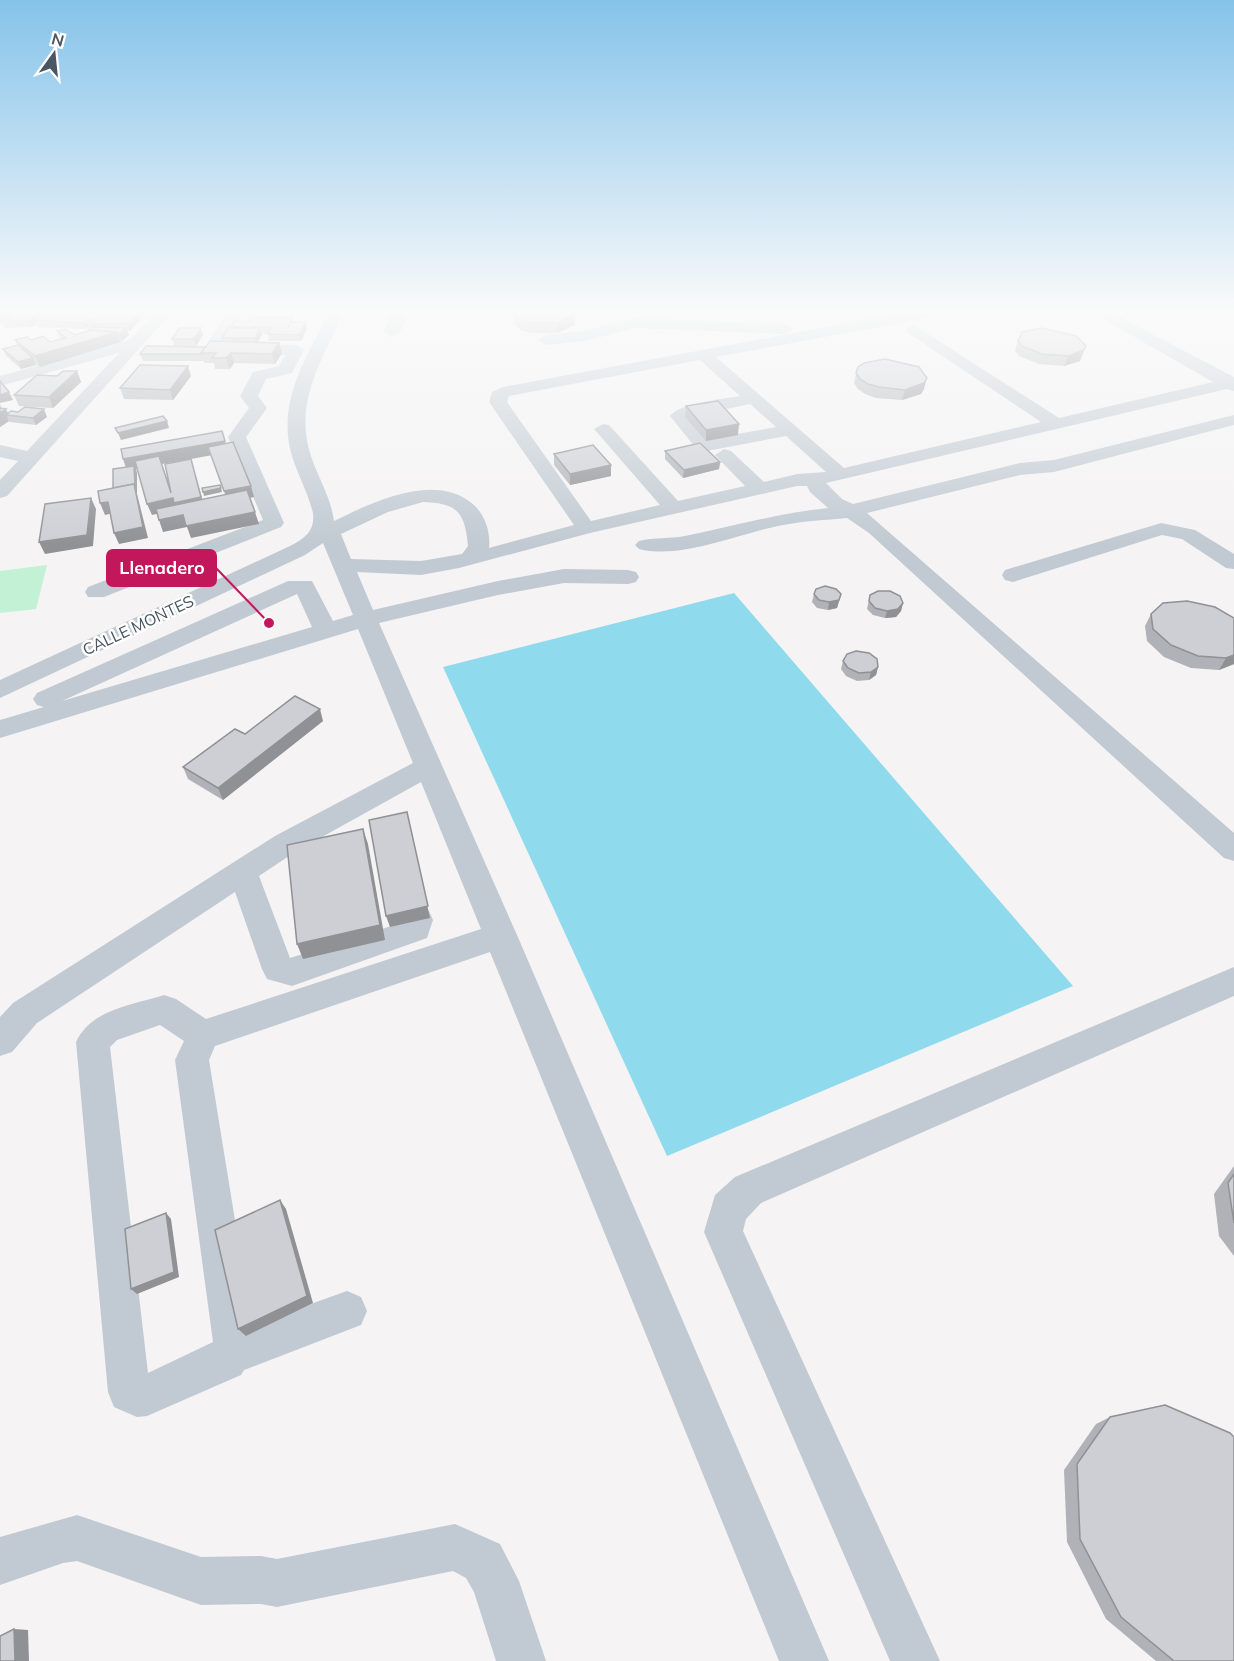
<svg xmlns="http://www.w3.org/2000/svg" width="1234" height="1661" viewBox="0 0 1234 1661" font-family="Mulish,sans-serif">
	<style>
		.green { fill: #c3f1d5 }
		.water { fill: #90daee }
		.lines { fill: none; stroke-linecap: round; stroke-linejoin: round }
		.minor { fill: #c1cad2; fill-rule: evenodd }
		.wall { fill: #b0b2b7 }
		.shaded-wall { fill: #909195; fill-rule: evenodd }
		.building { fill: #cdcfd5; stroke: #909195; stroke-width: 1.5 }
		.labels { text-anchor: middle; stroke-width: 5; stroke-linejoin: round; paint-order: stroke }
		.street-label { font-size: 16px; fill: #4a5661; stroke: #fff }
		.leader { fill: none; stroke: #c2185b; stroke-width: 2 }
		.callout-dot { fill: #c2185b; stroke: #fff; stroke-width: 2 }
		.callout { fill: #c2185b; stroke: #c2185b; stroke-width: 2 }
		.callout-label { font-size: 18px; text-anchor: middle; font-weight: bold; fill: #fff }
	</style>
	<rect width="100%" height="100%" fill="#f5f3f3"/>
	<!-- green -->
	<polygon class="green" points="47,565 36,609 0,613 0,571"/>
	<!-- water -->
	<polygon class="water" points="734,593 1073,986 667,1156 443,667"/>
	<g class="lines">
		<!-- minor -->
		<g class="minor">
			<polygon points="156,312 172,312 7,496 0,498 0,480 18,461 0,457 0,445 27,451 119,353 0,386 0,376 131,339"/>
			<polygon points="227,312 242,312 223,344 296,345 304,350 292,373 266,379 258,396 267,408 246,437 284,523 281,527 104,597 88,597 85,592 88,587 263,520 228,437 249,408 240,396 253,372 279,366 285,355 206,352 204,349"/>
			<path d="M329 312H344C323 358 293 403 311 456 318 478 331 497 334 521 373 502 436 471 474 505 485 515 491 533 489 548L574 525 489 402 492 392 503 387 907 312H940L933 317 716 357 844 468 1041 422 908 333 906 330 914 325 1059 418 1213 382 1091 312H1110L1234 377V391L1227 389 826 483 842 499 853 504 1020 463 1054 460 1234 415V425L1054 472 1020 475 867 513 1234 833V861L1224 858 869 533 847 518C826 520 804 521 783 525 740 533 681 560 639 549L635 545 639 541C654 537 670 539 685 536 733 526 780 513 828 508L810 492 807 486H797L590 533 459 568 421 575 357 572 373 610 498 581 564 569 628 570 636 572 639 577 636 582 628 584 564 583 498 595 379 623 517 935 829 1661H779L490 952 215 1046 209 1060 252 1325 347 1291 361 1297 367 1311 361 1325 244 1370 241 1375 147 1416 137 1417 114 1407 108 1392 76 1042C91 1009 133 1005 164 995L176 999 206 1019 481 929 421 782 295 852 259 876 290 958 401 923 407 911 418 907 429 911 433 920 427 938 292 986 267 979 262 969 235 892 37 1023 12 1052 0 1056V1017L13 1003 275 836 413 763 358 629 0 738V720L44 707 37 705 33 699 37 693 288 581H312L333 621 353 615 323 543 305 555 0 698V680L290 546C305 538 315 531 313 513 308 493 298 475 292 456 276 403 306 358 329 312ZM700 360 740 396C724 399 679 403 670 416L695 447 707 451 786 436 826 472 797 474 764 482 731 451 724 449 715 455 745 486 678 501 609 425 603 424 594 429 660 505 591 521 507 402 509 396ZM750 404 776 427 709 439 689 417ZM423 502C457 503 465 512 468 546L462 554 421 561 351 559 341 534 388 512ZM297 594 312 627 62 701ZM160 1025 184 1041 175 1060 213 1342 148 1373 110 1047 117 1040Z"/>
			<polygon points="392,312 408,312 400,332 392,337 384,332"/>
			<polygon points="635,318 785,324 793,329 785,334 635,328 585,341 546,345 538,340 546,335 585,331"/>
			<polygon points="1161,523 1195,530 1234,554 1234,569 1226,568 1182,539 1162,535 1013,582 1005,580 1002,575 1005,570"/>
			<polygon points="1234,967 1234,996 761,1203 746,1219 743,1231 940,1661 890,1661 704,1232 715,1195 735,1177"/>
			<polygon points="77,1515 201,1557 261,1556 277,1559 455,1524 500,1544 519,1581 546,1661 496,1661 474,1592 466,1578 453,1571 277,1607 261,1604 201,1605 77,1561 63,1563 0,1585 0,1537"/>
		</g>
	</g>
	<!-- wall -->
	<g class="wall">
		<polygon points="0,312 36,313 39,313 39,315 144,315 130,331 127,331 129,335 122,341 40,367 34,363 36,365 21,369 6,356 3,349 17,345 15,340 31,340 50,342 61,340 57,331 75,335 86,332 92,327 89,327 86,329 37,327 36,324 32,327 5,328 3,323 0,323"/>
		<polygon points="239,312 254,312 252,314 240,314"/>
		<polygon points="513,312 575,312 575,325 557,333 532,333 520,330 514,323"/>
		<polygon points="294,322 307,329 301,341 269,341 268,334 261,334 262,335 258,342 282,353 275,364 234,363 230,369 215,369 214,363 204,363 204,361 143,361 140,354 205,347 224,342 222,338 232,328 231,327"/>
		<polygon points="201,328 203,335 196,346 174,346 172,339"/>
		<polygon points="1022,332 1080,361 1064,366 1039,364 1019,356 1015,351 1018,341"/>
		<polygon points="858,367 924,389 921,394 902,400 876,398 865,394 858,389 854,383"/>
		<polygon points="77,371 81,382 53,408 19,406 14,395"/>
		<polygon points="191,376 173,400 124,399 120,388"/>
		<polygon points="0,404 1,407 0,408 8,413 47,417 36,425 10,422 9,421 0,427"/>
		<polygon points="686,406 738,435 706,441 685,417"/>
		<polygon points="665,451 720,462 719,469 683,478 665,459"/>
		<polygon points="554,454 611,465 611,476 570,485 554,465"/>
		<polygon points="814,594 841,594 837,608 828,610 817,608 812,602"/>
		<polygon points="870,595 903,603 901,611 896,617 885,618 873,615 867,609"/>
		<polygon points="1151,614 1234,618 1234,664 1219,670 1191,668 1164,657 1147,641 1145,626"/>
		<polygon points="843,661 878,667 876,675 869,680 857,681 846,676 841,669"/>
		<polygon points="323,721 223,800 188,779 183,767 245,734"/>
		<polygon points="1234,1166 1234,1256 1219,1236 1214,1194"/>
		<polygon points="1110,1417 1234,1661 1156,1661 1106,1619 1067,1542 1064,1470 1096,1424"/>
	</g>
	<!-- shaded-wall -->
	<g class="shaded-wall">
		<polygon points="5,312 23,312 7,321 3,314"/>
		<polygon points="138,312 143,312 144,315 130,331 127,324"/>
		<polygon points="575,312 575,325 557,333 557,323"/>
		<polygon points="39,313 41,320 34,320 36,324 32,327 29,321"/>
		<polygon points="86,320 89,327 86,329 83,323"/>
		<polygon points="306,322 307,329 301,341 299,335"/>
		<polygon points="126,328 129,335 122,341 120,334"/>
		<polygon points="201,328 203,335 196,346 194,339"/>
		<polygon points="260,328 262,335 256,344 255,338"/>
		<polygon points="117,332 121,342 40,367 35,356"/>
		<polygon points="279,343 282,353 275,364 272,354"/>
		<polygon points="1086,346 1080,361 1064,366 1068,356"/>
		<polygon points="231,353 234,363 230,369 226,358"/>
		<polygon points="33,358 36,365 21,369 18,362"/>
		<polygon points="188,366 191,376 173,400 170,390"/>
		<polygon points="77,371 81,382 53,408 49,397"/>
		<polygon points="927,378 924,389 921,394 902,400 905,390"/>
		<polygon points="9,392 13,400 0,403 0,395"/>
		<polygon points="6,409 9,415 6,415 9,421 0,427 0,413"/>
		<polygon points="44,409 47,417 36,425 33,418"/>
		<polygon points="167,421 169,428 121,440 118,433"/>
		<polygon points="739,424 738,435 706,441 706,430"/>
		<path d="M225 441 229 452 191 459 205 509H177L152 515 147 504 162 464 136 469 137 473V494L148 538 119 544 114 533 127 471 123 459ZM191 459 175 502 162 464Z"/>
		<polygon points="720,462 719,469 683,478 684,470"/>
		<polygon points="611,465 611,476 570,485 570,474"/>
		<polygon points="251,486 254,497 228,503 224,491"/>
		<polygon points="221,488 222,492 204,496 203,492"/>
		<polygon points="91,498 96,509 93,546 45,554 39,542"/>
		<polygon points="108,502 113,513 105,515 100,503"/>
		<polygon points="255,512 259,524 191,538 187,527 163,532 159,520 183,515"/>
		<polygon points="841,594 837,608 828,610 829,602"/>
		<polygon points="903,603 901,611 896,617 885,618 887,611"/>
		<polygon points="1234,655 1234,664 1219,670 1226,658"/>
		<polygon points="878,667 876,675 869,680 871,672"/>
		<polygon points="320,709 323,721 223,800 218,788"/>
		<polygon points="407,812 430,918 390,927 386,916"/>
		<polygon points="363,829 368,844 385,940 303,959 297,944"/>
		<polygon points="280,1200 286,1209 313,1303 246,1336 238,1329"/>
		<polygon points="166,1213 171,1219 179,1277 137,1294 131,1289"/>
		<polygon points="14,1629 28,1630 29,1661 15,1661"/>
	</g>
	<!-- building -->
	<g class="building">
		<polygon points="15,312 25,312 39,313 29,321 2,321"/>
		<polygon points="43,312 138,312 127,324 93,324 96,320 86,320 83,323 34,320"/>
		<polygon points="575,312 574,315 557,323 532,323 519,319 513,313"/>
		<polygon points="252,317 293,317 287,329 291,322 306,322 299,335 268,334 272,327 231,327 235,321 249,321"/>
		<polygon points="92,327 126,328 120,334 118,334 117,332 91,330 86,332"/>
		<polygon points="179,328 201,328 194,339 172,339"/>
		<polygon points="228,328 260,328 255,338 222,338"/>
		<polygon points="1042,328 1076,336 1086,346 1084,350 1068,356 1042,354 1022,346 1018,341 1022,332"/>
		<polygon points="66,329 75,335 91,330 117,332 35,356 15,340 27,337 31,340 43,336 50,342 66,338 57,331"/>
		<polygon points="210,341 279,343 272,354 231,353 226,358 212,358 216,353 201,353"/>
		<polygon points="18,345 33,358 18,362 3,349"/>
		<polygon points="146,346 205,347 201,353 202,354 140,354"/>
		<polygon points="885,359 919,367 927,378 924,383 905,390 879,387 868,384 860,379 856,373 858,367 864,363"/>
		<polygon points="140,365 188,366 170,390 120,388"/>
		<polygon points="63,371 77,371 49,397 14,395 37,375 57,376"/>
		<polygon points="0,381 9,392 0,395"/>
		<polygon points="718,401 739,424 706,430 686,406"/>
		<polygon points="25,407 44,409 33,418 6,415 11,411 18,412"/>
		<polygon points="0,408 6,409 0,413"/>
		<polygon points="163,416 167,421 118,433 115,428"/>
		<polygon points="222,431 225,441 123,459 121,449"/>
		<polygon points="233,442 251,486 224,491 208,447"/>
		<polygon points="700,443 720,462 684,470 665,451"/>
		<polygon points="593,445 611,465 570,474 554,454"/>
		<polygon points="159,456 171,493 165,464 191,459 201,497 174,503 173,498 147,504 135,461"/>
		<polygon points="134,466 135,486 134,486 134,484 113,488 113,469"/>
		<polygon points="134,484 143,527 114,533 108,502 100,503 98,491"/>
		<polygon points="220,485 221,488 203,492 202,488"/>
		<polygon points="247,490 255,512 186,526 183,515 159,520 156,509"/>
		<polygon points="91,498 87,535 39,542 45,504"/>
		<polygon points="825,586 836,589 841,594 839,600 829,602 819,600 814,594 816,589"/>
		<polygon points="878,591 890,591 900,596 903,603 898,609 887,611 875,608 869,601 870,595"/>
		<polygon points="1187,601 1215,607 1234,618 1234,655 1226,658 1198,656 1171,645 1153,629 1151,614 1163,603"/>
		<polygon points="856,651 869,653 877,659 878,667 871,672 859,673 848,668 843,661 847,654"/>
		<polygon points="295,696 320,709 218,788 183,767 235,729 245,734"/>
		<polygon points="407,812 428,906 386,916 369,820"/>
		<polygon points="363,829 380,925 297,944 287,845"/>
		<polygon points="1234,1174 1234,1223 1228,1183"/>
		<polygon points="280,1200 307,1296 238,1329 215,1230"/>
		<polygon points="166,1213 174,1272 131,1289 125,1229"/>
		<polygon points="1165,1405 1230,1433 1234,1437 1234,1661 1174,1661 1121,1617 1080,1539 1077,1464 1110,1417"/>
		<polygon points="14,1629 15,1661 0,1661 0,1636"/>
	</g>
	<!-- sky -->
	<linearGradient id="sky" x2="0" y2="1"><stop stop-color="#85c3ea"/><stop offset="0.57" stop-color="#fafafa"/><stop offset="1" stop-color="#fafafa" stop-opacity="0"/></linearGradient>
	<rect width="1234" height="545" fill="url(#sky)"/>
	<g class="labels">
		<!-- street labels -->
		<g class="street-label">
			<text transform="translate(138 625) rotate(-25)" y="6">CALLE MONTES</text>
		</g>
	</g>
	<!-- callouts -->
	<path class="leader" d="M269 623L216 568"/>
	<circle class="callout-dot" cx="269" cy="623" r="6"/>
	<rect class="callout" x="107" y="550" width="109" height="36" rx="6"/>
	<g class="callout-label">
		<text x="162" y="574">Llenadero</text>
	</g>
	<!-- north arrow -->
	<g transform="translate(54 54) rotate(15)" stroke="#ffffff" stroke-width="4.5" paint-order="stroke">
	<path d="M0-4.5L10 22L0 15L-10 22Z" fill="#4a5661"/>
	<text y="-9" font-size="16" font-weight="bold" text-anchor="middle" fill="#4a5661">N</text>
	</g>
</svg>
